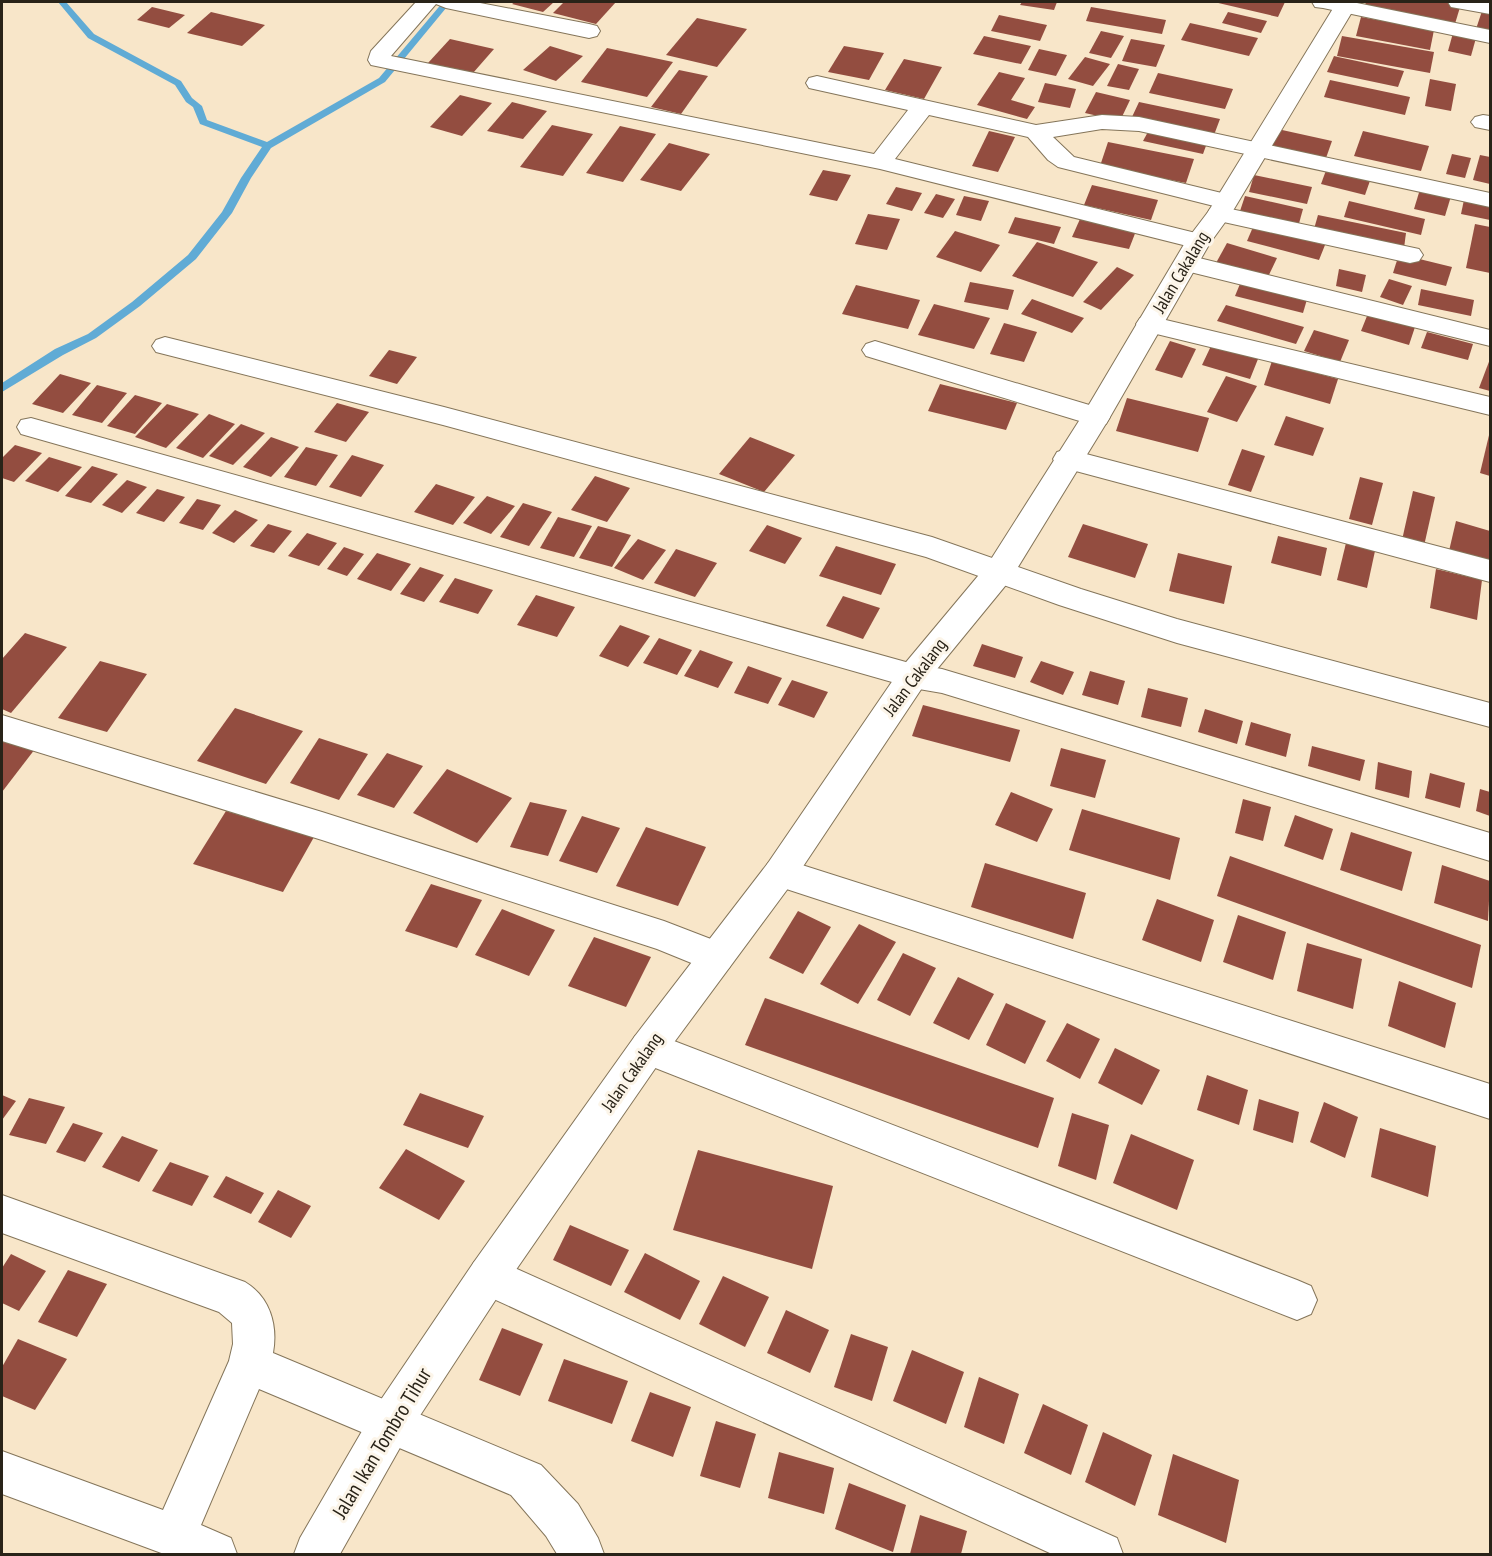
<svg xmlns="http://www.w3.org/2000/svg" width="1492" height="1556" viewBox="0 0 1492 1556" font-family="'PT Sans Narrow',sans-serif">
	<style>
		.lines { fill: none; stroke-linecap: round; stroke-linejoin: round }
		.stream { fill: #60abd5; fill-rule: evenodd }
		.building { fill: #934d40 }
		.street-casing { stroke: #84755a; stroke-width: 2 }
		.secondary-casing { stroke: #84755a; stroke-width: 2 }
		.street { fill: #fff; fill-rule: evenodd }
		.secondary { fill: #fff; fill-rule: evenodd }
		.labels { text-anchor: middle; stroke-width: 6; stroke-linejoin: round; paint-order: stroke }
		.street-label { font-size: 18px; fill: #292318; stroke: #fcf5e9 }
		.near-street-label { font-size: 21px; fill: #292318; stroke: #fcf5e9 }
	</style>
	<rect width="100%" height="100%" fill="#f8e6c9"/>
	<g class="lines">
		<!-- stream -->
		<polygon class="stream" points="58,2 66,2 94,34 181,81 192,98 202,106 207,120 267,142 379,78 443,2 451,2 385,82 271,148 251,178 232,213 196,259 140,306 96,338 63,355 2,392 2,383 55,349 88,334 132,302 188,255 222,212 241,178 262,147 200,124 193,107 186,102 175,85 88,38"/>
	</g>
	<!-- building -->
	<g class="building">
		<polygon points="515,2 554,2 543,12 512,4"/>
		<polygon points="564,2 616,2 596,24 553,13"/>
		<polygon points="1022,2 1057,2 1054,10 1020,5"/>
		<polygon points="1214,2 1285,2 1278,17"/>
		<polygon points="1366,2 1451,2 1461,4 1454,27 1364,8"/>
		<polygon points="152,7 185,15 169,28 137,20"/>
		<polygon points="1091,7 1166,20 1162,34 1086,21"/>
		<polygon points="1482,11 1490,13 1490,32 1476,29"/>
		<polygon points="211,12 265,25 242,46 187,33"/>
		<polygon points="1228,12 1267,21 1261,33 1222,23"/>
		<polygon points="999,15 1047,25 1040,41 991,31"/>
		<polygon points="1361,17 1434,30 1430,50 1356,36"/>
		<polygon points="697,18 747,29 717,67 666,55"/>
		<polygon points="1190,23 1258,38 1249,56 1181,40"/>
		<polygon points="1101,31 1124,36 1111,58 1089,53"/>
		<polygon points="1453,33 1476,38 1471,56 1448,51"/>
		<polygon points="984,36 1031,46 1021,64 973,54"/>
		<polygon points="1342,36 1434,52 1430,73 1337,56"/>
		<polygon points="450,39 494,49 473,73 428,63"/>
		<polygon points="1131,39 1165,45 1156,67 1122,61"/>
		<polygon points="550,46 583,56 556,81 523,70"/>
		<polygon points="844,46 884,53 869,80 828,72"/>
		<polygon points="607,48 673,62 647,97 581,82"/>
		<polygon points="1039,49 1067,55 1056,76 1028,70"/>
		<polygon points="1334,56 1338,57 1404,71 1398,87 1327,72"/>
		<polygon points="1085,57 1110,64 1093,86 1068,79"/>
		<polygon points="904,59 942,67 924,99 885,90"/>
		<polygon points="1118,64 1139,69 1129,90 1107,86"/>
		<polygon points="679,70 708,76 681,114 651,107"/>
		<polygon points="999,72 1025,78 1011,100 1035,107 1027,119 977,105"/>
		<polygon points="1158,73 1233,89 1225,109 1149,93"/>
		<polygon points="1430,79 1456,84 1451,111 1425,106"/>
		<polygon points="1330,80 1410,97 1405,115 1324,97"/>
		<polygon points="1045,83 1076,89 1070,108 1038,102"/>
		<polygon points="1096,92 1130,100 1120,121 1085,113"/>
		<polygon points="460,95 492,103 462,136 430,127"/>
		<polygon points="512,102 547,111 523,139 487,131"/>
		<polygon points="1139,102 1220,119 1214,135 1132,117"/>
		<polygon points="552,125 593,134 563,176 520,167"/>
		<polygon points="620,126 656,134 623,182 586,173"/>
		<polygon points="1273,128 1332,141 1326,158 1267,144"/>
		<polygon points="1149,130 1207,143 1203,154 1143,141"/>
		<polygon points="989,131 1015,137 998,172 972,166"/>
		<polygon points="1363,131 1429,146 1421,171 1354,156"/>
		<polygon points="1108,142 1194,159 1186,183 1100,166"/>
		<polygon points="669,143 710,154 681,191 640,180"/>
		<polygon points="1452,154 1471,158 1465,178 1446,174"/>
		<polygon points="1480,155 1490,157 1490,184 1473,180"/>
		<polygon points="1328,165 1372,175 1365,195 1321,184"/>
		<polygon points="823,170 851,175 837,201 809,195"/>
		<polygon points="1254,175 1312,187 1307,204 1249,192"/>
		<polygon points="1092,185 1158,200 1151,220 1084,205"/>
		<polygon points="1421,186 1452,193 1445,216 1414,209"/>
		<polygon points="896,187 922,193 912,211 886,204"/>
		<polygon points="936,194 955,199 943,218 924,213"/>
		<polygon points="1465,195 1490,200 1490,220 1461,214"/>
		<polygon points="964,196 989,201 981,221 956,215"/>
		<polygon points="1245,196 1303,209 1298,227 1239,214"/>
		<polygon points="1349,201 1425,219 1421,235 1344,217"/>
		<polygon points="868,214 900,219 887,250 855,244"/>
		<polygon points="1318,215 1406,233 1404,248 1314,229"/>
		<polygon points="1015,217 1061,227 1054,244 1008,233"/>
		<polygon points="1080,219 1136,231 1129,249 1072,237"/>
		<polygon points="1475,224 1490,227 1490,273 1466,268"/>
		<polygon points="1253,227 1325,245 1319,260 1247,241"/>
		<polygon points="955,231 1000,245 981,272 936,257"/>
		<polygon points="1037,242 1098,262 1073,297 1012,276"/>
		<polygon points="1227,243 1277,258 1267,279 1216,263"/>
		<polygon points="1399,254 1452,267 1446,286 1393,273"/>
		<polygon points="1117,267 1134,275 1101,310 1083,302"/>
		<polygon points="1339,269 1366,275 1362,292 1336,286"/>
		<polygon points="1242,279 1308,296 1303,313 1235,296"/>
		<polygon points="1389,279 1412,286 1403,305 1380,297"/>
		<polygon points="970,282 1014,290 1008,310 964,302"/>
		<polygon points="856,285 920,300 908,329 842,314"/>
		<polygon points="1421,289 1474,300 1471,316 1418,305"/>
		<polygon points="1032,299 1084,318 1072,333 1021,314"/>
		<polygon points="934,304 990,318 974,349 918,335"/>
		<polygon points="1226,305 1304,327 1296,344 1217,321"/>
		<polygon points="1369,311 1416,324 1409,345 1361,331"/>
		<polygon points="1004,323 1037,332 1024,362 990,354"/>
		<polygon points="1314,330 1349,340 1340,362 1304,351"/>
		<polygon points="1427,332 1473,344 1468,360 1421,348"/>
		<polygon points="1170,341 1196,349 1182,378 1155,370"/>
		<polygon points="1211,346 1258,359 1250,379 1202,365"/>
		<polygon points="389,350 417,357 397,384 369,376"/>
		<polygon points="1490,359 1490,391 1479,388"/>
		<polygon points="1272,361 1338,379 1330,404 1264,385"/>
		<polygon points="60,374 91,383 63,413 32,404"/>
		<polygon points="1226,376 1257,386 1237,422 1207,412"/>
		<polygon points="940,384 1017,403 1006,430 928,411"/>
		<polygon points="97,385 127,393 102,423 72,415"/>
		<polygon points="135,395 162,403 135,434 107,426"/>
		<polygon points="1127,398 1209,418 1198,452 1116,431"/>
		<polygon points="337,403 369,412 346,442 314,432"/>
		<polygon points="167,404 199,414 166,448 135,437"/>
		<polygon points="209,414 235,424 203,458 176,448"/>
		<polygon points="1286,416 1324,428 1313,456 1274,445"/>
		<polygon points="241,424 265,433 233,465 209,456"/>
		<polygon points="1490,431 1490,476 1480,473"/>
		<polygon points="271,437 299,447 271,477 243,467"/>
		<polygon points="750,437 795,455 764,492 719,474"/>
		<polygon points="15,445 42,453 14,482 2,478 2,458"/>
		<polygon points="306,447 338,455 316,486 284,477"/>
		<polygon points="1242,449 1265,456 1251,492 1228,485"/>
		<polygon points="352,455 384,465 361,497 329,487"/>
		<polygon points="49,457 82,467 58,492 25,481"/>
		<polygon points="92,466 118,474 91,503 65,496"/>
		<polygon points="595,476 630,488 607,522 571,510"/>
		<polygon points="1360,477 1383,483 1372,525 1349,519"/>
		<polygon points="127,480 147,487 122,513 102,505"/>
		<polygon points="436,484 475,497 453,525 414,512"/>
		<polygon points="157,489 185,497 164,522 136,513"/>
		<polygon points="1413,491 1435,497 1424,546 1402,540"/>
		<polygon points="487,496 515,506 491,534 463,523"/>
		<polygon points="197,499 221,505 203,530 179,523"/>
		<polygon points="523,503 552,512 529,546 500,537"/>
		<polygon points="235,510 258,520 234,543 212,533"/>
		<polygon points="558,517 592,526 574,557 540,548"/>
		<polygon points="1456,521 1490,531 1490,562 1449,551"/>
		<polygon points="268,524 292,531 274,553 250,546"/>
		<polygon points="1083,524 1148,544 1135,578 1068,557"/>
		<polygon points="767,525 802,538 785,564 749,551"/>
		<polygon points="598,526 631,535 612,567 579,558"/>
		<polygon points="307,533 337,543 319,566 288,556"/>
		<polygon points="1278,536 1327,548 1321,576 1271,563"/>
		<polygon points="638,539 666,550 643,580 614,568"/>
		<polygon points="1346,543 1375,551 1367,588 1337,580"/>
		<polygon points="836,546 896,564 881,595 819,576"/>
		<polygon points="344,547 364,554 347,576 327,569"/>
		<polygon points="676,549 717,563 695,597 654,583"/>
		<polygon points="377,553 411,564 391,591 357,579"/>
		<polygon points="1178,553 1232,566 1224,604 1169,591"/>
		<polygon points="420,567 444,575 424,602 400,594"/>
		<polygon points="1436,569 1482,580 1477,620 1430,608"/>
		<polygon points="455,578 493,590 478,614 439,602"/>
		<polygon points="536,595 575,607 557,637 517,625"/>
		<polygon points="843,596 880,608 863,639 826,626"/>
		<polygon points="620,625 650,636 628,667 599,656"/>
		<polygon points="25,633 67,647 11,713 2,709 2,659"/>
		<polygon points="659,638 692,650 677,675 643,663"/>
		<polygon points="982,644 1023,657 1015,678 973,666"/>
		<polygon points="700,650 733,662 718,688 684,676"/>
		<polygon points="100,661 147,674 107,732 58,718"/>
		<polygon points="1041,661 1074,672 1063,695 1030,682"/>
		<polygon points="748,666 782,678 768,704 734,693"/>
		<polygon points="1090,671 1125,681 1118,705 1082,695"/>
		<polygon points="792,680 828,692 814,718 778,705"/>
		<polygon points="1148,688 1188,698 1181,727 1141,717"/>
		<polygon points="923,705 1020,730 1010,762 912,736"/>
		<polygon points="235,708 303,731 266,784 197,761"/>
		<polygon points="1205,709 1243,721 1237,744 1198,732"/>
		<polygon points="1251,722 1291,734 1286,757 1245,745"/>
		<polygon points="2,738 35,749 2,792"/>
		<polygon points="319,738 368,754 339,800 290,783"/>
		<polygon points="1312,746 1365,760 1360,781 1308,766"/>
		<polygon points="1061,748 1106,760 1095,798 1050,786"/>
		<polygon points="387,753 423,766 394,808 357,795"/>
		<polygon points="1378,762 1412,771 1409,798 1375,789"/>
		<polygon points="447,769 512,798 477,843 413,813"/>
		<polygon points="1430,773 1465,783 1460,808 1425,798"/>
		<polygon points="1480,789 1490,792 1490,816 1476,811"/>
		<polygon points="1011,792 1053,809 1037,842 995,825"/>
		<polygon points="1243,799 1271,807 1263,841 1235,833"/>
		<polygon points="530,802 567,810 548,856 510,847"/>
		<polygon points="1082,809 1180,838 1170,880 1069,850"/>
		<polygon points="226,811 314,837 283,892 193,864"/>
		<polygon points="1295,815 1333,829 1323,860 1284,846"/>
		<polygon points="582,816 620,828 597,873 559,861"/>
		<polygon points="646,827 706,847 678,906 616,886"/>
		<polygon points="1351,832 1412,852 1402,891 1340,870"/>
		<polygon points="1230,856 1481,945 1472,988 1217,896"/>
		<polygon points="985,863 1086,893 1073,939 971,907"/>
		<polygon points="1442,865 1490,881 1488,921 1434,903"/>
		<polygon points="431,884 482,900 457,948 405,931"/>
		<polygon points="1157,899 1214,920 1201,962 1142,940"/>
		<polygon points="502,909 555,930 529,976 475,955"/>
		<polygon points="798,911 831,927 803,974 769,958"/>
		<polygon points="1238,915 1286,932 1273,980 1223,962"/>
		<polygon points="859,924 896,942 858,1004 820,984"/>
		<polygon points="594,937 651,957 626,1007 568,986"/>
		<polygon points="1307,943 1362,959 1353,1009 1297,991"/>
		<polygon points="903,953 936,968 910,1016 877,1000"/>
		<polygon points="958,977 994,994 969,1040 933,1023"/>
		<polygon points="1399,981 1456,1003 1445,1048 1388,1026"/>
		<polygon points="765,998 1054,1098 1038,1148 745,1045"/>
		<polygon points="1006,1003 1046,1021 1025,1064 986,1045"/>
		<polygon points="1067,1023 1100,1039 1080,1079 1046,1061"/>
		<polygon points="1115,1048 1160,1070 1142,1105 1098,1083"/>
		<polygon points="1207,1075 1248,1090 1239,1125 1197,1110"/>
		<polygon points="420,1093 484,1116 468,1148 403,1125"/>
		<polygon points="2,1095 16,1101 2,1120"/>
		<polygon points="29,1098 65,1107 46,1144 9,1135"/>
		<polygon points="1259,1099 1299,1112 1293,1143 1253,1130"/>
		<polygon points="1324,1102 1358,1117 1345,1158 1310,1142"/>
		<polygon points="1072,1113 1109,1125 1096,1180 1058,1166"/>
		<polygon points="73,1123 103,1133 85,1162 56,1152"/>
		<polygon points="1380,1128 1436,1146 1428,1197 1371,1177"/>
		<polygon points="1131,1134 1194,1160 1177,1210 1113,1183"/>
		<polygon points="122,1136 158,1150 139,1182 102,1167"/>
		<polygon points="406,1149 465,1181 439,1220 379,1188"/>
		<polygon points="698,1150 833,1186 812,1269 673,1230"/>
		<polygon points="170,1162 209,1176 192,1206 152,1191"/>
		<polygon points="226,1176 264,1193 251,1214 213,1197"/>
		<polygon points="278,1190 311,1206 291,1238 258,1222"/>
		<polygon points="570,1225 629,1250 611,1286 553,1260"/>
		<polygon points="645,1253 700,1281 680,1320 624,1292"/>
		<polygon points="11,1254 46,1271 19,1311 2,1303 2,1268"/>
		<polygon points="68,1270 107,1284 77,1337 38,1322"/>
		<polygon points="723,1276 769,1297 745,1347 699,1324"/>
		<polygon points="786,1310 829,1330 810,1373 767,1353"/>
		<polygon points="502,1328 543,1344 520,1396 479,1380"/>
		<polygon points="851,1334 888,1347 872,1401 834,1387"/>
		<polygon points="18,1339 67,1359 35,1410 2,1396 2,1367"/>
		<polygon points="912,1350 964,1372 946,1424 893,1401"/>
		<polygon points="564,1359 628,1381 612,1424 548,1401"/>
		<polygon points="979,1377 1019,1394 1004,1444 964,1427"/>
		<polygon points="650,1392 691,1407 673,1457 631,1441"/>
		<polygon points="1043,1404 1088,1425 1071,1475 1024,1453"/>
		<polygon points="716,1421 756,1434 740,1488 700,1476"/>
		<polygon points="1103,1432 1152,1455 1135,1506 1085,1482"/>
		<polygon points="779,1452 834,1468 824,1514 768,1498"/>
		<polygon points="1173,1454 1239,1480 1226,1543 1158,1515"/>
		<polygon points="849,1483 906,1505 893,1552 835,1529"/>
		<polygon points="920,1515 967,1531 961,1554 910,1554"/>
	</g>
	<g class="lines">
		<!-- street casing -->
		<g class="street-casing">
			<g id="street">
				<polygon points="416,2 475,2 589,24 597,26 600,31 597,36 589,38 446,8 436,4 391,56 874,154 908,110 809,88 806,83 809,78 817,76 1036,125 1102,115 1139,117 1490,193 1490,207 1139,131 1102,129 1053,137 1074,157 1234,196 1237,201 1234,206 1226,208 1419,249 1423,255 1419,261 1410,263 1210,219 1207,214 1210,209 1218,207 1058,167 1048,160 1028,137 929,115 895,159 1208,236 1212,241 1208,246 1199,249 880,169 371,65 368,60 371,51"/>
				<polygon points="1312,2 1352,2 1490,30 1490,43 1323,8 1315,7"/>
				<polygon points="1448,2 1490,2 1490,14 1451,7"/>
				<polygon points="1483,115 1490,116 1490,130 1475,127 1471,122 1475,117"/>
				<polygon points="1187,255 1490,330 1490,346 1178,269 1174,263 1178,257"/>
				<polygon points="1149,316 1490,397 1490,415 1140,330 1136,324 1140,318"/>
				<polygon points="165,337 444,407 932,537 1081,589 1177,619 1490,703 1490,727 1177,643 1059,605 926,557 443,425 156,352 152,346 156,340"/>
				<polygon points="875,341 1106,410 1110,417 1106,424 1096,426 866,356 862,350 866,344"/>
				<polygon points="31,418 913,664 942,669 1490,833 1490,861 942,693 913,688 21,434 17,427 21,420"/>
				<polygon points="1067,449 1490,560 1490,582 1057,466 1053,459 1057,452"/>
				<polygon points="2,715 322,812 664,921 729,946 734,957 729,968 716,973 657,949 322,840 2,741"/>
				<polygon points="780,858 1490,1084 1490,1119 768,883 763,873 768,863"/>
				<polygon points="648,1031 1297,1280 1311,1286 1317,1300 1311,1314 1297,1320 635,1060 630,1048 635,1036"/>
				<path d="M2 1195 245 1282C270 1297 278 1325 273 1353L541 1465 578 1504 598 1538 604 1554H557L546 1536 511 1495 259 1389 201 1525 231 1538 237 1554H164L2 1494V1451L163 1510 229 1361 233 1344 232 1323 219 1312 2 1233Z"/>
				<polygon points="488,1256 1117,1538 1123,1554 1052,1554 474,1290 468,1276 474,1262"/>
			</g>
		</g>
		<!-- secondary casing -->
		<g class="secondary-casing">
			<polygon id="secondary" points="1337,2 1358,2 1231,214 1210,243 1110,417 1010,580 924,685 792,883 661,1060 502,1290 406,1437 340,1554 294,1554 300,1538 376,1407 474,1262 635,1036 768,863 902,667 988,564 1084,413 1186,241 1208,212"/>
		</g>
		<!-- street -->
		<use href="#street" class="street"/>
		<!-- secondary -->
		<use href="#secondary" class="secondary"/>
	</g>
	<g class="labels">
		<!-- street labels -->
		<g class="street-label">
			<text transform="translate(1181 272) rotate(-59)" y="6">Jalan Cakalang</text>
			<text transform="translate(915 677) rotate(-53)" y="6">Jalan Cakalang</text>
			<text transform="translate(632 1072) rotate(-55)" y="6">Jalan Cakalang</text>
		</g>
		<!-- near-street labels -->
		<g class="near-street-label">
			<text transform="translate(382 1443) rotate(-59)" y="7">Jalan Ikan Tombro Tihur</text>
		</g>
	</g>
	<!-- border -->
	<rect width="1492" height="1556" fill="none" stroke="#292318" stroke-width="6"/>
</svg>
